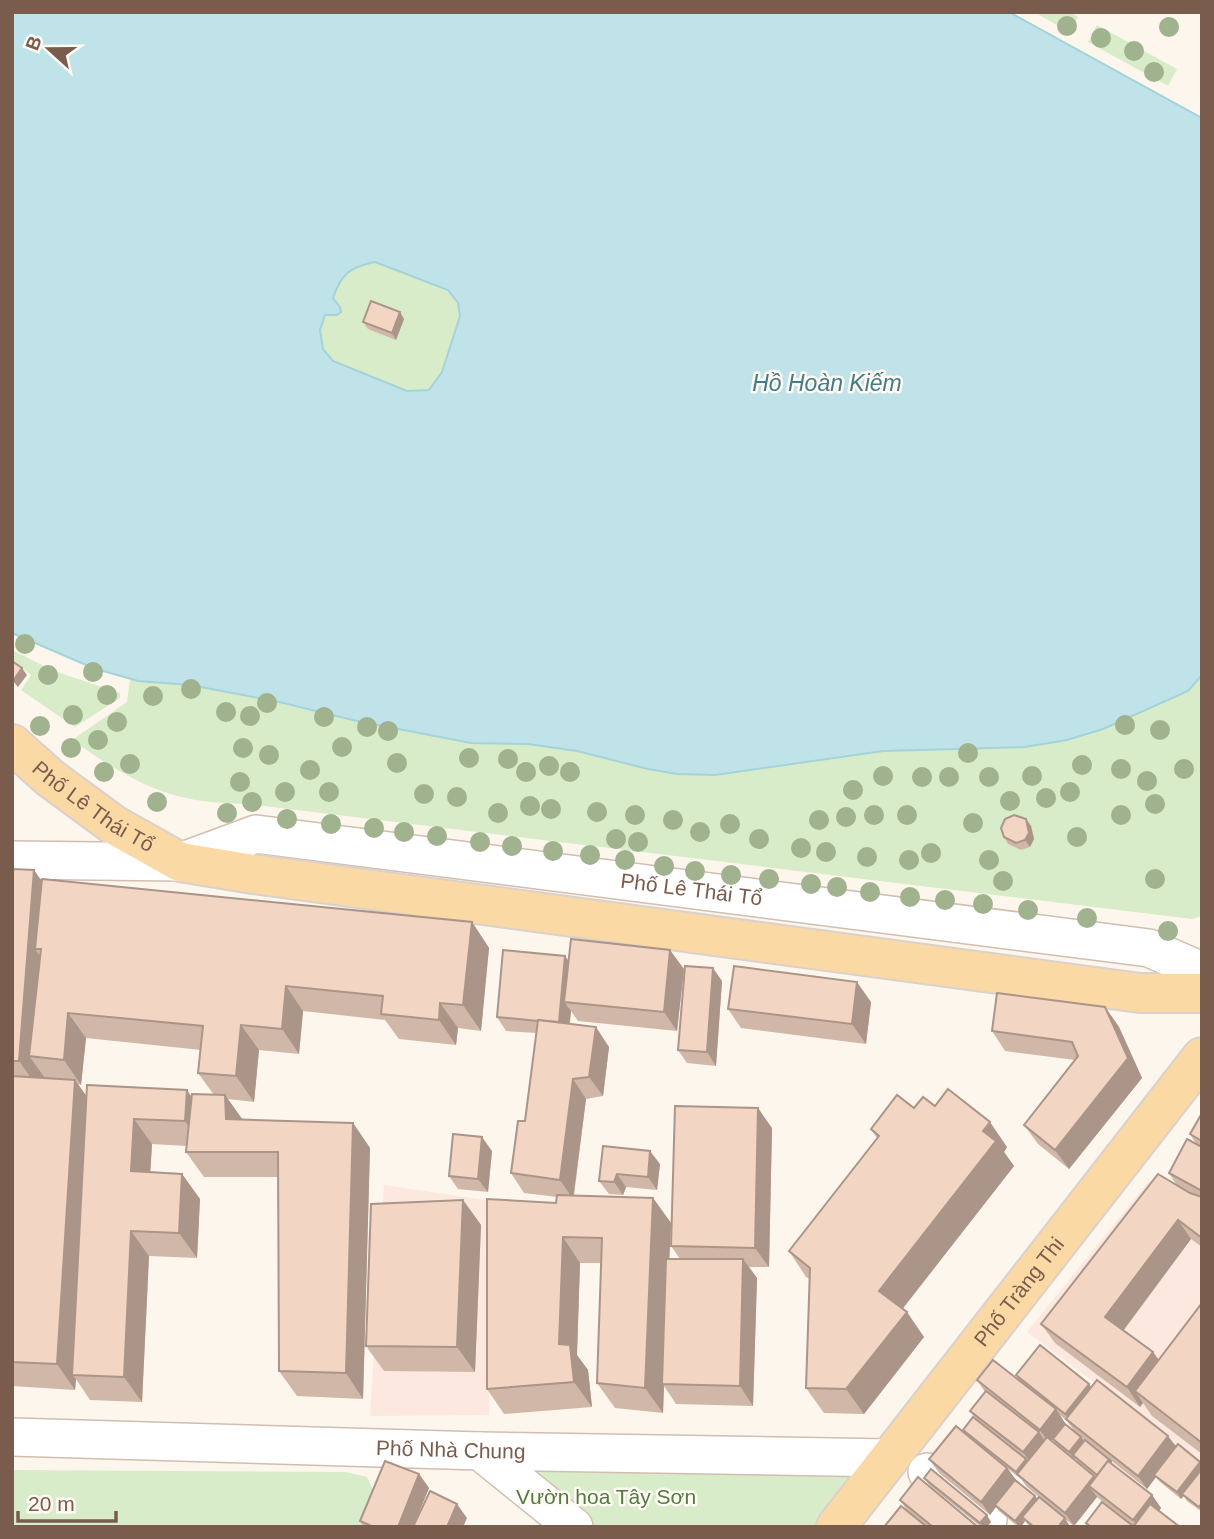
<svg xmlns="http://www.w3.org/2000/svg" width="1214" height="1539" viewBox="0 0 1214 1539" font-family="Arial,sans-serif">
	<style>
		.commercial { fill: #fde8e0 }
		.green { fill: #d8ecc9 }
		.water { fill: #bfe3e8; stroke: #a5d3da; stroke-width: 2; fill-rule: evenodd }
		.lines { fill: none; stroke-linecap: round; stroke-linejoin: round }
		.minor-casing { stroke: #d1beb0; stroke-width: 40 }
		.major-casing { stroke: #dad1cd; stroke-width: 42 }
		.minor { stroke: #fff; stroke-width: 37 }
		.major { stroke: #fbd9a5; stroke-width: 38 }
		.tree { fill: #a0b28e }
		.wall { fill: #d1b7a8; fill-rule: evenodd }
		.shaded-wall { fill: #aa9588 }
		.building { fill: #f3d5c3; stroke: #aa9588; stroke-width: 2 }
		.labels { text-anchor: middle; stroke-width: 5; stroke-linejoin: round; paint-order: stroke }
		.street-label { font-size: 21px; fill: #7a5c4d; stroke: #fffaf3 }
		.park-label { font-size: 21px; fill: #537a41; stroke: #fffaf3 }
		.water-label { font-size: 23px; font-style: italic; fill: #437c86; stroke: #fffaf3 }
	</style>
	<rect width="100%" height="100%" fill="#fdf6ec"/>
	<!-- commercial -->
	<g class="commercial">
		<polygon points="1149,1181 1202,1202 1202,1464 1027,1332"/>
		<polygon points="384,1185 492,1201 489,1415 370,1416"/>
	</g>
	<!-- green -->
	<g class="green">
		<polygon points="1034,12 1071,12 1078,17 1069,32"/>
		<polygon points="1097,25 1177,69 1168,86 1088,42"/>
		<path d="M375 262 448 290 458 303 460 316 442 372 429 390 407 391 333 361 323 350 320 330 326 315H336L340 307 333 298C342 274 350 267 375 262Z"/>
		<polygon points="12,650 54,671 120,693 120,698 75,727 21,690 31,675 12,660"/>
		<path d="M1202 675V916L1192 919 256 805C233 803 208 803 186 798 143 789 107 764 72 740L127 702 130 679 190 685 275 701 357 721 471 743 528 744 577 751 648 769 677 774 715 775 883 751 1025 747 1067 740 1103 729 1188 691Z"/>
		<polygon points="517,1465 859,1472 815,1527 596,1527"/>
		<polygon points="12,1470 346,1472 367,1477 376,1496 364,1527 12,1527"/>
	</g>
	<!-- water -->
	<path class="water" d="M12 12H1009L1202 118V675L1188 691 1103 729 1067 740 1025 747 883 751 715 775 677 774 648 769 577 751 528 744 471 743 357 721 275 701 190 685 138 681 93 668 12 633ZM375 262 448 290 458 303 460 316 442 372 429 390 407 391 333 361 323 349 320 330 325 315H337L341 312 340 307 333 298C341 274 350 267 375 262Z"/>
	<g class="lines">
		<!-- minor casing -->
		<g class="minor-casing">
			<g id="minor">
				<path id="s1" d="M12 860 180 862 256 834 1149 948 1202 971"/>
				<path id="s2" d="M12 1437 480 1451 889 1458"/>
				<polyline points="480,1451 574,1527"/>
				<polyline points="927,1472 988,1519 987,1527"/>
			</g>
		</g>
		<!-- major casing -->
		<g class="major-casing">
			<g id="major">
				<path id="s3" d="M12 744 50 778 114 825 180 862 253 874 1140 993H1202"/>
				<path id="s4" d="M836 1527 1202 1057"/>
			</g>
		</g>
		<!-- minor -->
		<use href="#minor" class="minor"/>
		<!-- major -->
		<use href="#major" class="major"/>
	</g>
	<!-- trees -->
	<g class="tree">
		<circle cx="1067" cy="26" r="10"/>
		<circle cx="1169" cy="27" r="10"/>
		<circle cx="1101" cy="38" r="10"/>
		<circle cx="1134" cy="51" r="10"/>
		<circle cx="1154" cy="72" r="10"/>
		<circle cx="25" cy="644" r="10"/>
		<circle cx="93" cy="672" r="10"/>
		<circle cx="48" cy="675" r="10"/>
		<circle cx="191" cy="689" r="10"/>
		<circle cx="107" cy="695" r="10"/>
		<circle cx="153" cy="696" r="10"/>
		<circle cx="267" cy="703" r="10"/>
		<circle cx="226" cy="712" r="10"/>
		<circle cx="73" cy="715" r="10"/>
		<circle cx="250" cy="716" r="10"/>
		<circle cx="324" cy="717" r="10"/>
		<circle cx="117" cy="722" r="10"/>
		<circle cx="1125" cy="725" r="10"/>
		<circle cx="40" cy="726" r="10"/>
		<circle cx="367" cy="727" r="10"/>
		<circle cx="1160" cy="730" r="10"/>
		<circle cx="388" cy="731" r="10"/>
		<circle cx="98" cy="740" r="10"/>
		<circle cx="342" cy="747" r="10"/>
		<circle cx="71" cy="748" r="10"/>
		<circle cx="243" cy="748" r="10"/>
		<circle cx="968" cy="753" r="10"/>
		<circle cx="269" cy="755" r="10"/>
		<circle cx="469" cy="758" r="10"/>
		<circle cx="508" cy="759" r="10"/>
		<circle cx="397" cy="763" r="10"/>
		<circle cx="130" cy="764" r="10"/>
		<circle cx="1082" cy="765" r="10"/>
		<circle cx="549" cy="766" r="10"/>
		<circle cx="1121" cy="769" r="10"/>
		<circle cx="1184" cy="769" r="10"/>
		<circle cx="310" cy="770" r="10"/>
		<circle cx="104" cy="772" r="10"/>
		<circle cx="526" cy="772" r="10"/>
		<circle cx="570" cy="772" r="10"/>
		<circle cx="883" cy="776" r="10"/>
		<circle cx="1032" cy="776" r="10"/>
		<circle cx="922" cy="777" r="10"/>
		<circle cx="949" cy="777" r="10"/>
		<circle cx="989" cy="777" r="10"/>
		<circle cx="1147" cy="781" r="10"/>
		<circle cx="240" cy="782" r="10"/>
		<circle cx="853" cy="790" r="10"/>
		<circle cx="285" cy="792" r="10"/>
		<circle cx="329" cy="792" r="10"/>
		<circle cx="1070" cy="792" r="10"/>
		<circle cx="424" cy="794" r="10"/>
		<circle cx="457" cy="797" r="10"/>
		<circle cx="1046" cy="798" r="10"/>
		<circle cx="1010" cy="801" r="10"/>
		<circle cx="157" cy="802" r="10"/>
		<circle cx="252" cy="802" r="10"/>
		<circle cx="1155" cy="804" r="10"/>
		<circle cx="530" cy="806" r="10"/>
		<circle cx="551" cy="809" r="10"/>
		<circle cx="597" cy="812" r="10"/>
		<circle cx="227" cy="813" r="10"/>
		<circle cx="498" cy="813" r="10"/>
		<circle cx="635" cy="815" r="10"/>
		<circle cx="874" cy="815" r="10"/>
		<circle cx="907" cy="815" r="10"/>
		<circle cx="1121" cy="815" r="10"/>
		<circle cx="846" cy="817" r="10"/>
		<circle cx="287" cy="819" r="10"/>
		<circle cx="673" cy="820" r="10"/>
		<circle cx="819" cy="820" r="10"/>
		<circle cx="973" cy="823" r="10"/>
		<circle cx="331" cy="824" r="10"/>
		<circle cx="730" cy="824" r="10"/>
		<circle cx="374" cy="828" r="10"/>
		<circle cx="404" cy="832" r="10"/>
		<circle cx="700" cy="832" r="10"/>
		<circle cx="437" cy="836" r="10"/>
		<circle cx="1077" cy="837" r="10"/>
		<circle cx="616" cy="839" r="10"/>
		<circle cx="759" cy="839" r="10"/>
		<circle cx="480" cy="842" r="10"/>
		<circle cx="638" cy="842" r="10"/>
		<circle cx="512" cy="846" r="10"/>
		<circle cx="801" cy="848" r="10"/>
		<circle cx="553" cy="851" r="10"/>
		<circle cx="826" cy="852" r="10"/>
		<circle cx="931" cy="853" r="10"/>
		<circle cx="590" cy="855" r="10"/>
		<circle cx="867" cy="857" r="10"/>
		<circle cx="625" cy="860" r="10"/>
		<circle cx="909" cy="860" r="10"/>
		<circle cx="989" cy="860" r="10"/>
		<circle cx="664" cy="866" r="10"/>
		<circle cx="695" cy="871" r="10"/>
		<circle cx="731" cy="875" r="10"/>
		<circle cx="769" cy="879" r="10"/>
		<circle cx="1155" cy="879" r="10"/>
		<circle cx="1003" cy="881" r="10"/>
		<circle cx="811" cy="884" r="10"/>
		<circle cx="837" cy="887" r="10"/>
		<circle cx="870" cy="892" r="10"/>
		<circle cx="910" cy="897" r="10"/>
		<circle cx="945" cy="900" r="10"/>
		<circle cx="983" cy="904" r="10"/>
		<circle cx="1028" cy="910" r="10"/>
		<circle cx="1087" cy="918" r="10"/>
		<circle cx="1168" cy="931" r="10"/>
	</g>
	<!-- wall -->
	<g class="wall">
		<polygon points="404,319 396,340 368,329 363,322"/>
		<polygon points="1026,819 1031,826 1034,839 1030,847 1021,850 1008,844 1004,837"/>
		<path d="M12 869 42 882 472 922 489 948 481 1031 458 1028 456 1045 399 1039 385 1020 303 1011 299 1054 259 1050 254 1102 228 1099 242 1120 353 1123 370 1148 363 1399 297 1396 279 1371 278 1177H204L186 1152 187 1146 152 1144 150 1172 182 1174 200 1199 197 1258 149 1256 142 1402 90 1400 76 1379 75 1390 12 1386ZM86 1038 201 1050 198 1073 214 1095 192 1098 86 1096 78 1084 81 1085Z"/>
		<polygon points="569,961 684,969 677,1031 578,1021 571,1011 570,1024 609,1047 603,1096 586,1099 574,1196 653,1198 671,1223 669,1259 680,1259 671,1246 772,1128 769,1267 749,1267 757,1278 753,1406 676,1404 664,1386 663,1413 615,1408 597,1383 601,1263 580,1263 577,1355 588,1370 592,1407 504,1414 487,1389 556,1203 557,1197 524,1193 511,1173 525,1121 537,1033 506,1031 497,1017"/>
		<polygon points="722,981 716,1066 687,1063 678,1050"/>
		<polygon points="871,1002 866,1044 741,1028 728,1009"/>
		<polygon points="1105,1007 1119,1027 1142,1078 1069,1169 1038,1144 1024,1125 1075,1060 1005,1051 992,1031"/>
		<polygon points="935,1106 1007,1147 1004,1152 1014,1166 902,1309 924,1337 864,1414 824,1413 806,1388 810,1279 806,1277 789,1251 877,1138 871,1129 914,1108"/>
		<polygon points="1202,1113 1202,1247 1191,1239 1124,1330 1153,1352 1159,1360 1202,1303 1202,1454 1152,1416 1143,1403 1140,1407 1055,1343 1041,1324 1177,1186 1169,1173 1196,1144 1190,1134"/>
		<polygon points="603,1146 660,1164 657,1190 626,1187 623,1195 609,1194 599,1181"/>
		<polygon points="492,1151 488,1192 458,1189 449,1176"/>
		<polygon points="463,1200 481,1225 475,1372 384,1371 366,1346"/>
		<path d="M1016 1375 1089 1384 1091 1387 1202 1463V1512L1187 1501 1184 1496 1181 1499 1159 1481 1156 1477 1147 1489 1109 1459 1115 1467 1152 1495 1161 1508 1159 1511 1180 1527H1088L1086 1523 1133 1526 1097 1497 1074 1526 1065 1519 1069 1525 1068 1527H1030L1025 1521 1021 1527 1016 1525 999 1511 996 1507 990 1515 939 1473 929 1459 965 1433 976 1419 970 1411 985 1392 977 1380 1021 1383ZM1060 1415 1067 1421 1075 1432 1053 1439 1057 1446 1051 1441 1065 1423ZM1075 1458 1078 1462 1096 1477 1095 1478 1074 1459ZM1008 1469 1021 1479 1027 1487 1039 1497 1038 1499 1016 1481Z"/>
		<polygon points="419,1474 429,1488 413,1527 364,1527 360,1521"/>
		<polygon points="924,1478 991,1522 987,1527 981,1527 929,1485"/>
		<polygon points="900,1500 978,1527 884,1527 908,1512"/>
	</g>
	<!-- shaded-wall -->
	<g class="shaded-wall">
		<polygon points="400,312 404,319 396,340 392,333"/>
		<polygon points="22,668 27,675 18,687 13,681"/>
		<polygon points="1026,819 1031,826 1034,839 1030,847 1025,840"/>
		<polygon points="34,870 58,904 41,949 35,949 53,974 29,1056 45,1078 43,1095 19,1061"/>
		<polygon points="472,922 489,948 481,1031 463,1005"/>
		<polygon points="670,950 684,969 677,1031 664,1012"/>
		<polygon points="565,956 575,969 564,1002 571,1011 568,1036 559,1023"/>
		<polygon points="713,968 722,981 716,1066 707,1052"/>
		<polygon points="857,982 871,1002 866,1044 852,1024"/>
		<polygon points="286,986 303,1011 299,1054 282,1029"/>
		<polygon points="440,1003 458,1028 456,1045 439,1020"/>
		<polygon points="1105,1007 1119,1027 1142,1078 1069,1169 1055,1150"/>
		<polygon points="68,1013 86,1038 81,1085 64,1060"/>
		<polygon points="241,1025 259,1050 254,1102 236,1076"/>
		<polygon points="596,1027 609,1047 603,1096 589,1077"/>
		<polygon points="573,1079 586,1099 573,1199 560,1180"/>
		<polygon points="75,1080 93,1105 72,1375 76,1379 75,1390 57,1364"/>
		<polygon points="187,1090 204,1115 202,1146 185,1121"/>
		<polygon points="225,1095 243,1120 226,1119"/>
		<polygon points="758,1108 772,1128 769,1267 755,1248"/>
		<polygon points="134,1119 152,1144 149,1197 131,1171"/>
		<polygon points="990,1122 1007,1147 1004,1152 1014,1166 897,1316 879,1291 983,1131"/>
		<polygon points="353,1123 370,1148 363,1399 346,1373"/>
		<polygon points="482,1137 492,1151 488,1192 478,1179"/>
		<polygon points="650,1151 660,1164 657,1190 648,1177"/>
		<polygon points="182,1174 200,1199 197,1258 179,1233"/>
		<polygon points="617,1174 626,1187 623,1195 614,1182"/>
		<polygon points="653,1198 671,1223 664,1384 662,1384 664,1386 663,1413 645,1388"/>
		<polygon points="463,1200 481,1225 475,1372 457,1347"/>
		<polygon points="1178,1220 1191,1239 1119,1336 1105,1317"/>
		<polygon points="131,1231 149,1256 142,1402 124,1377"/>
		<polygon points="563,1237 580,1263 577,1355 588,1370 592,1407 574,1382 559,1344"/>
		<polygon points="743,1259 757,1278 753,1406 740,1386"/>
		<polygon points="907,1312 924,1337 864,1414 846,1389"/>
		<polygon points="1153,1352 1167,1372 1135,1391 1143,1403 1140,1407 1127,1387"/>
		<polygon points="1089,1384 1098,1397 1075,1427 1065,1414"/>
		<polygon points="1056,1409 1065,1423 1049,1443 1040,1430"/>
		<polygon points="1039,1432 1048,1446 1032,1465 1023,1452"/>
		<polygon points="1168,1436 1178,1449 1154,1475 1156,1477 1147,1489 1138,1476"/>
		<polygon points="1081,1437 1085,1444 1073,1455 1075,1458 1074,1459 1069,1452"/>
		<polygon points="1026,1459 1031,1466 1017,1474 1021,1479 1016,1472"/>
		<polygon points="1200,1462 1202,1463 1202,1473 1181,1499 1177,1492"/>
		<polygon points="1007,1468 1017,1481 995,1505 996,1507 990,1515 981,1502"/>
		<polygon points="419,1474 429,1488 413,1527 398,1527"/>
		<polygon points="1094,1476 1104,1489 1089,1486 1097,1497 1074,1526 1065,1513"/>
		<polygon points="1152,1495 1161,1508 1147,1527 1138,1527 1133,1520"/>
		<polygon points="1035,1496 1040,1502 1022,1517 1025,1521 1021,1527 1019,1527 1015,1521"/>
		<polygon points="457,1504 467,1518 463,1527 447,1527"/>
		<polygon points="987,1515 991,1522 987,1527 983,1527 980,1523"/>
		<polygon points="1065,1518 1069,1525 1068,1527 1058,1527"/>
	</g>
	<!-- building -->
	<g class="building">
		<polygon points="371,301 400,312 392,333 363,322"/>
		<polygon points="12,661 22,668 13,681 12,680"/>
		<polygon points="1014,815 1026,819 1029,833 1025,840 1016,843 1004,837 1001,828 1005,819"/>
		<polygon points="12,869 34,870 19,1061 12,1061"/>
		<polygon points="42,879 472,922 463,1005 440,1003 439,1020 381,1014 383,996 286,986 282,1029 241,1025 236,1076 198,1073 203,1026 68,1013 64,1060 29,1056 41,949 35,949"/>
		<polygon points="571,939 670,950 664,1012 564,1002"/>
		<polygon points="503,950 565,956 559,1022 538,1020 538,1021 497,1017"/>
		<polygon points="685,966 713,968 707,1052 678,1050"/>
		<polygon points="734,966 857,982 852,1024 728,1009"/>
		<polygon points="997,993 1105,1007 1128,1058 1055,1150 1024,1125 1078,1056 1072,1042 992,1031"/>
		<polygon points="538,1020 596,1027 589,1077 573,1079 560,1180 511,1173 518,1121 525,1121"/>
		<polygon points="12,1076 75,1080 57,1364 12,1362"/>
		<polygon points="87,1085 187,1090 185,1121 134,1119 131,1171 182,1174 179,1233 131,1231 124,1377 72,1375"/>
		<polygon points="948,1089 990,1122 983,1131 996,1141 879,1291 907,1312 846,1389 806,1388 810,1268 789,1251 879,1136 871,1129 897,1095 914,1108 923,1097 935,1106"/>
		<polygon points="192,1094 225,1095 226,1119 353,1123 346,1373 279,1371 278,1152 186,1152"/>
		<polygon points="675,1106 758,1108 755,1248 671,1246"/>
		<polygon points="1202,1113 1202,1141 1190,1134"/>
		<polygon points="453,1134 482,1137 478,1179 449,1176"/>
		<polygon points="1187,1139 1202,1147 1202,1191 1169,1173"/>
		<polygon points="603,1146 650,1151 648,1177 617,1174 614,1182 599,1181"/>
		<polygon points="1158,1174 1190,1193 1202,1197 1202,1238 1178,1220 1105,1317 1153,1352 1127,1387 1041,1324"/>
		<polygon points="557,1195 653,1198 645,1388 597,1383 602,1238 563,1237 559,1344 570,1345 574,1382 487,1389 487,1199 556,1203"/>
		<polygon points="463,1200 457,1347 366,1346 371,1204"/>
		<polygon points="666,1259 743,1259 740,1386 662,1384"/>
		<polygon points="1202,1303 1202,1443 1135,1391"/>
		<polygon points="1040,1345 1089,1384 1065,1414 1016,1375"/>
		<polygon points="993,1360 1056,1409 1040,1430 977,1380"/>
		<polygon points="1097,1380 1168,1436 1138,1476 1066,1419"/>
		<polygon points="986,1391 1039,1432 1023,1452 970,1411"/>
		<polygon points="973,1417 1026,1459 1016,1472 963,1430"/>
		<polygon points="1065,1424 1081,1437 1069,1452 1053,1439"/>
		<polygon points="956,1426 1007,1468 981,1502 929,1459"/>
		<polygon points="1047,1437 1094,1476 1065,1513 1017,1474"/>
		<polygon points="1085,1440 1111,1461 1110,1463 1108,1461 1097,1475 1073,1455"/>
		<polygon points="1178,1444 1200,1462 1177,1492 1154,1475"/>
		<polygon points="385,1461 419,1474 398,1527 374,1527 360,1521"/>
		<polygon points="1108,1461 1152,1495 1133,1520 1089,1486"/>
		<polygon points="931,1469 987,1515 980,1523 924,1478"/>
		<polygon points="1202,1469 1202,1503 1199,1507 1182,1494"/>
		<polygon points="918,1477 978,1527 933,1527 900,1500"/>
		<polygon points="1015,1480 1035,1496 1015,1521 995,1505"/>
		<polygon points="430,1491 457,1504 447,1527 413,1527"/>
		<polygon points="1039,1497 1065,1518 1058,1527 1034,1527 1022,1517"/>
		<polygon points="1102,1502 1133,1526 1133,1527 1091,1527 1086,1523"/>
		<polygon points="1150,1504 1180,1527 1133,1527"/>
		<polygon points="901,1506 927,1527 884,1527"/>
	</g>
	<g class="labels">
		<!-- street labels -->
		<g class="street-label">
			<text dy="7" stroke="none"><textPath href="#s3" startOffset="103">Phố Lê Thái Tổ</textPath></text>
			<text dy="7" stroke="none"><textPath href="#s1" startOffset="688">Phố Lê Thái Tổ</textPath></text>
			<text dy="7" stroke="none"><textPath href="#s4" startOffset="298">Phố Tràng Thi</textPath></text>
			<text dy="7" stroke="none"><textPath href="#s2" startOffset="439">Phố Nhà Chung</textPath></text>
		</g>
		<!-- park labels -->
		<g class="park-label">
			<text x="606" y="1504">Vườn hoa Tây Sơn</text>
		</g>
		<!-- water labels -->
		<g class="water-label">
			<text x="827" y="391">Hồ Hoàn Kiếm</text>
		</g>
	</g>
	<!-- border -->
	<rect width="1214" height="1539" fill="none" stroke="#7a5c4d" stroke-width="28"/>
	<!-- north arrow -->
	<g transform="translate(49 49) rotate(291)" stroke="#fffaf3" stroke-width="5" paint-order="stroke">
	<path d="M0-5L12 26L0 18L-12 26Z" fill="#7a5c4d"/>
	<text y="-10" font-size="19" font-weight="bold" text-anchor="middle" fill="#7a5c4d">B</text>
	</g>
	<!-- scale -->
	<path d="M18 1511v10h98v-10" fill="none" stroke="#7a5c4d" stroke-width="3.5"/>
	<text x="28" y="1511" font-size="21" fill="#7a5c4d" stroke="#fffaf3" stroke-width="5" paint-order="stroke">20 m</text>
</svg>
